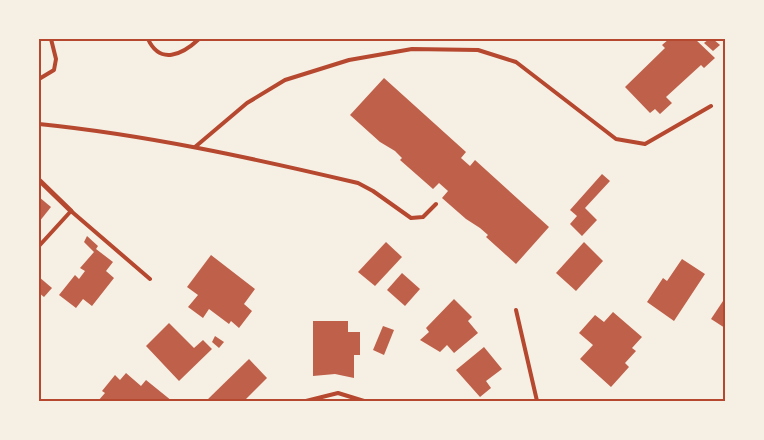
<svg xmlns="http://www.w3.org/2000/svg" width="764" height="440" viewBox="0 0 764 440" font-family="'PT Sans Narrow',sans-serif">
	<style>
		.building { fill: #bf614a }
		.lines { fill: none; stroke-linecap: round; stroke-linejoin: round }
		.service { stroke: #b5482f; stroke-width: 4 }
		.minor { stroke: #b5482f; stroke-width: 5 }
		.neatline { fill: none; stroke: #b5482f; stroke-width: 2 }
	</style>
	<rect width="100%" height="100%" fill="#f6efe4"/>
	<!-- building -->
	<g class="building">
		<polygon points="669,39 695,39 715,58 704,68 701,65 666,97 672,103 660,114 655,109 650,113 625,87 665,48 662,45"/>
		<polygon points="709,39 713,39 720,45 713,51 704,43"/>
		<polygon points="384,78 466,152 461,158 470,166 475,160 549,227 516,264 486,237 488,235 480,228 466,219 442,198 448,191 439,183 433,189 400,160 402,158 395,151 380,142 350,115"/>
		<polygon points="602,174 610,181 585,208 597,220 582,236 570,224 577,216 570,210"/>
		<polygon points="39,197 51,207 39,222"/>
		<polygon points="87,236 98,246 96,249 113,262 106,271 114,278 92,306 83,299 76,308 59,295 75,275 79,279 85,271 80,268 94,252 84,242"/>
		<polygon points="386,242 402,257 375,286 358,272"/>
		<polygon points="584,242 603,261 576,291 556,273"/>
		<polygon points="211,255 255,289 244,304 252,311 239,328 231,321 229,324 209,309 203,318 188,307 198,295 187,287"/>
		<polygon points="682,259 705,274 674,321 647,302 663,278 667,281"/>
		<polygon points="402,273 420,289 405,306 387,290"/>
		<polygon points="39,277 52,288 44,297 39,293"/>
		<polygon points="725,298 725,328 711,319"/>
		<polygon points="454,299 472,317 468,321 478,333 454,353 447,345 440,352 420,340 429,332 426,328"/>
		<polygon points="613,312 642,337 632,348 636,351 625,363 629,367 611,387 580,359 593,345 579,333 595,315 604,322"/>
		<polygon points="313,321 348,321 348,332 360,332 360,355 354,355 354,378 335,374 313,376"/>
		<polygon points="169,323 194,348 203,340 212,349 179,381 146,346"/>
		<polygon points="383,326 394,330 384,355 373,350"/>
		<polygon points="215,336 224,342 219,348 212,342"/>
		<polygon points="484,347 502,369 486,381 491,388 480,397 456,370"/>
		<polygon points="249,359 267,378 244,401 206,401"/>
		<polygon points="126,373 141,386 146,380 172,401 98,401 105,393 102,391 115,375 120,380"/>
	</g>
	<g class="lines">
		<!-- service -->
		<g class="service">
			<path d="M148 39C160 65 182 55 199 39"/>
			<polyline points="39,79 54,70 56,59 51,39"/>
			<path d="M39 124C147 135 252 158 358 183L373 191 411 218 423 217 436 204"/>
			<polyline points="195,147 247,103 285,80 349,60 412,49 478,50 516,62 616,139 645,144 711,106"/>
			<polyline points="39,246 71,211 150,279"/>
			<polyline points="516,310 537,401"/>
			<polyline points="306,401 338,393 364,401"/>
		</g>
		<!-- minor -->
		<polyline class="minor" points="39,180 71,211"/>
	</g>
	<!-- border -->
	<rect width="764" height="440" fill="none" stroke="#f6efe4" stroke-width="80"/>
	<rect x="40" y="40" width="684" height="360" class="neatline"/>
</svg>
